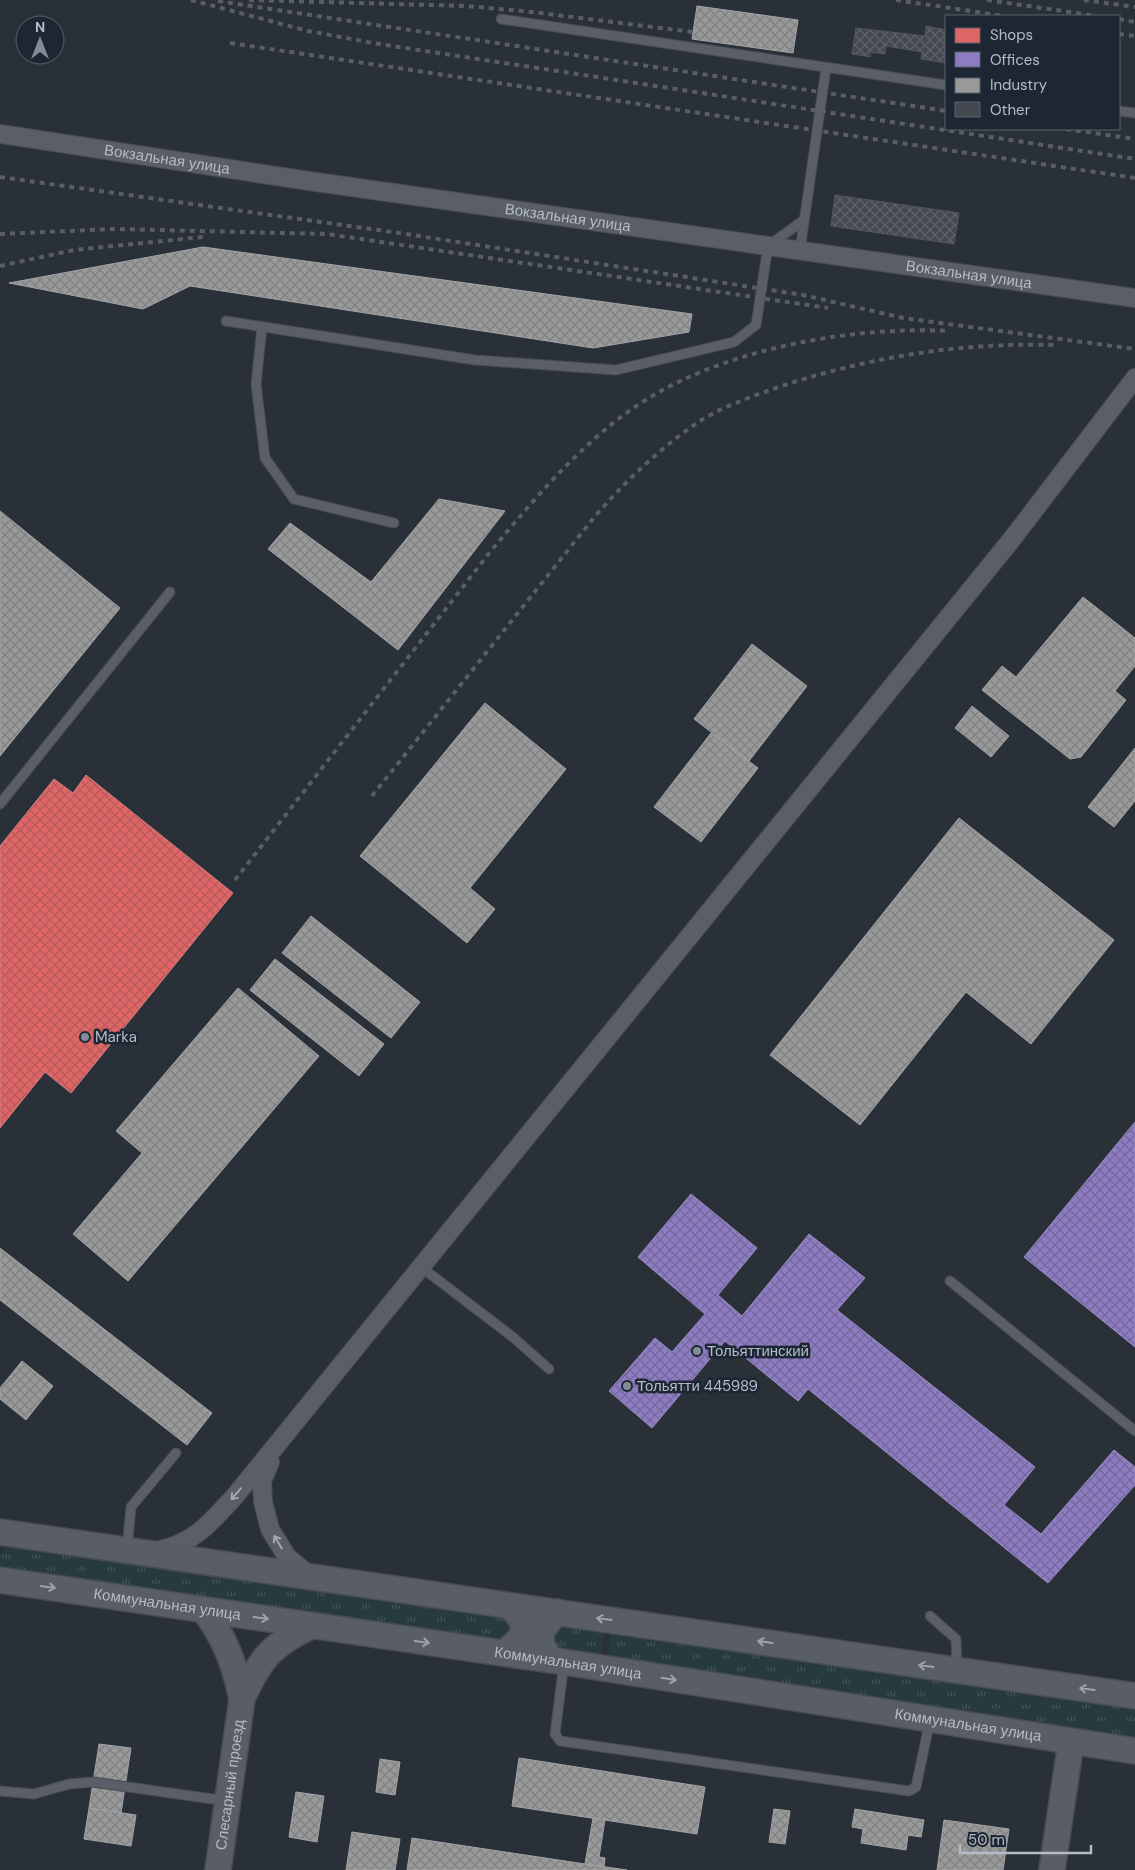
<svg xmlns="http://www.w3.org/2000/svg" width="1135" height="1870" viewBox="0 0 1135 1870" font-family="'DM Sans',sans-serif">
	<style>
		.grass { fill: url(#grass-tufts) }
		.shops { fill: url(#shops-cross-hatch); stroke: #d38084 }
		.offices { fill: url(#offices-cross-hatch); stroke: #998fc5 }
		.industry { fill: url(#industry-cross-hatch); stroke: #a1a4a7 }
		.building { fill: url(#building-cross-hatch); stroke: #52575f }
		.lines { fill: none; stroke-linecap: round; stroke-linejoin: round }
		.lane-casing { stroke: #484c53; stroke-width: 11 }
		.street-casing { stroke: #484c53; stroke-width: 20 }
		.secondary-casing { stroke: #484c53; stroke-width: 28 }
		.lane { stroke: #5a5e66; stroke-width: 9 }
		.street { stroke: #5a5e66; stroke-width: 18 }
		.secondary { stroke: #595d64; stroke-width: 25 }
		.rail { stroke: #595d64; stroke-width: 4; stroke-dasharray: 5 5; stroke-linecap: butt }
		.oneway { stroke: #a2a9b5 }
		.oneway2 { stroke: #9da4b0 }
		.poi-dot { fill: #848b96; stroke: #1d2633; stroke-width: 2 }
		.labels { text-anchor: middle; stroke-width: 5; stroke-linejoin: round; paint-order: stroke }
		.street-label { font-size: 15px; fill: #b4bcc9; stroke: #1d2633 }
		.poi-label { font-size: 15px; fill: #b4bcc9; stroke: #1d2633; text-anchor: start }
	</style>
	<defs>
		<pattern id="grass-tufts" width="24" height="20" patternUnits="userSpaceOnUse" patternTransform="scale(1.25)"><rect width="24" height="20" fill="#273a3e"/><path d="M3 7l-1-3M5 7V3M7 7l1-3M15 17l-1-3M17 17v-4M19 17l1-3" fill="none" stroke="#445559"/></pattern>
		<pattern id="shops-cross-hatch" width="8" height="8" patternUnits="userSpaceOnUse" patternTransform="scale(1.25)"><rect width="8" height="8" fill="#e06666"/><path d="M0 0l8 8M0 8l8-8" fill="none" stroke="#b65a5c"/></pattern>
		<pattern id="offices-cross-hatch" width="8" height="8" patternUnits="userSpaceOnUse" patternTransform="scale(1.25)"><rect width="8" height="8" fill="#8e7cc3"/><path d="M0 0l8 8M0 8l8-8" fill="none" stroke="#74689a"/></pattern>
		<pattern id="industry-cross-hatch" width="8" height="8" patternUnits="userSpaceOnUse" patternTransform="scale(1.25)"><rect width="8" height="8" fill="#999"/><path d="M0 0l8 8M0 8l8-8" fill="none" stroke="#808182"/></pattern>
		<pattern id="building-cross-hatch" width="8" height="8" patternUnits="userSpaceOnUse" patternTransform="scale(1.25)"><rect width="8" height="8" fill="#444950"/><path d="M0 0l8 8M0 8l8-8" fill="none" stroke="#5d6168"/></pattern>
	</defs>
	<rect width="100%" height="100%" fill="#2a3038"/>
	<!-- grass -->
	<g class="grass">
		<polygon points="9,1545 499,1614 513,1623 509,1642 5,1570 0,1566 0,1554"/>
		<path d="M566 1624 605 1629 600 1661 562 1654 553 1643C555 1634 557 1627 566 1624Z"/>
		<polygon points="612,1630 1135,1707 1135,1739 607,1662"/>
	</g>
	<!-- shops -->
	<polygon class="shops" points="86,775 233,893 71,1093 45,1072 0,1128 0,846 54,779 73,793"/>
	<!-- offices -->
	<g class="offices">
		<polygon points="1135,1122 1135,1347 1024,1257"/>
		<polygon points="691,1194 757,1248 718,1295 742,1316 809,1234 865,1278 837,1310 1035,1467 1004,1505 1041,1534 1114,1450 1135,1467 1135,1485 1048,1583 808,1389 798,1401 725,1341 652,1428 609,1391 655,1338 672,1352 705,1314 638,1257"/>
	</g>
	<!-- industry -->
	<g class="industry">
		<polygon points="697,6 798,20 793,53 692,39"/>
		<polygon points="203,247 692,314 689,332 593,348 190,286 143,309 9,283"/>
		<polygon points="439,499 505,511 398,650 268,549 290,523 371,582"/>
		<polygon points="0,511 120,608 0,756"/>
		<polygon points="1083,597 1135,638 1135,666 1115,691 1126,700 1081,757 1070,759 982,690 1002,666 1016,677"/>
		<polygon points="752,644 807,686 749,761 694,719"/>
		<polygon points="485,703 566,769 470,888 495,909 467,943 360,856"/>
		<polygon points="972,706 1009,736 991,757 955,728"/>
		<polygon points="711,733 758,768 701,842 654,807"/>
		<polygon points="1135,748 1135,801 1114,827 1088,807"/>
		<polygon points="959,818 1114,940 1031,1044 966,992 860,1125 770,1055"/>
		<polygon points="311,916 420,1002 391,1038 282,953"/>
		<polygon points="275,959 384,1044 359,1076 250,990"/>
		<polygon points="238,988 319,1056 128,1281 73,1234 142,1153 116,1131"/>
		<polygon points="0,1248 212,1413 187,1445 0,1300"/>
		<polygon points="22,1361 53,1386 26,1420 0,1399 0,1388"/>
		<polygon points="99,1744 131,1748 121,1813 89,1808"/>
		<polygon points="519,1758 705,1787 697,1834 512,1806"/>
		<polygon points="380,1759 400,1762 395,1795 376,1792"/>
		<polygon points="296,1792 324,1796 317,1842 289,1837"/>
		<polygon points="89,1808 136,1815 131,1846 84,1839"/>
		<polygon points="774,1809 790,1811 785,1844 769,1842"/>
		<polygon points="855,1809 924,1820 921,1837 908,1835 906,1850 861,1843 863,1829 852,1827"/>
		<polygon points="593,1818 605,1820 599,1857 605,1858 604,1867 585,1864"/>
		<polygon points="944,1820 1009,1829 1003,1870 937,1870"/>
		<polygon points="352,1832 400,1839 395,1870 346,1870"/>
		<polygon points="412,1838 585,1864 627,1870 407,1870"/>
	</g>
	<!-- building -->
	<g class="building">
		<polygon points="926,26 946,30 946,63 921,59 922,52 886,46 885,54 870,52 870,57 852,54 856,28 925,36"/>
		<polygon points="835,195 959,213 954,244 831,226"/>
	</g>
	<g class="lines">
		<!-- lane casing -->
		<g class="lane-casing">
			<g id="lane">
				<polyline points="501,19 946,85"/>
				<polyline points="1119,111 1135,113"/>
				<polyline points="800,250 826,68"/>
				<polyline points="226,321 475,360 616,370 734,342 756,325 768,246 804,220"/>
				<polyline points="262,327 256,384 265,458 294,499 394,523"/>
				<polyline points="0,804 170,592"/>
				<polyline points="421,1267 514,1338 549,1369"/>
				<polyline points="950,1281 1135,1431"/>
				<polyline points="127,1549 131,1507 176,1453"/>
				<polyline points="930,1616 956,1639 957,1669"/>
				<polyline points="564,1663 555,1734 560,1741 909,1791 916,1787 930,1720"/>
				<polyline points="0,1791 34,1794 69,1784 93,1782 227,1801"/>
			</g>
		</g>
		<!-- street casing -->
		<g class="street-casing">
			<g id="street">
				<path id="s1" d="M0 134 309 181 1135 298"/>
				<polyline points="270,1462 262,1481 263,1502 270,1529 287,1557 309,1575"/>
				<path d="M157 1551C195 1543 211 1522 235 1496L1012 539 1135 378"/>
			</g>
		</g>
		<!-- secondary casing -->
		<g class="secondary-casing">
			<g id="secondary">
				<polyline points="0,1532 1135,1696"/>
				<path id="s2" d="M0 1580 551 1660 1135 1751"/>
				<path d="M204 1610C225 1638 235 1665 242 1699"/>
				<path d="M503 1653C526 1637 531 1627 510 1606"/>
				<path d="M551 1660C535 1639 539 1631 557 1612"/>
				<path id="s3" d="M218 1870 242 1699C259 1660 272 1644 311 1626"/>
				<polyline points="1052,1870 1071,1742"/>
			</g>
		</g>
		<!-- lane -->
		<use href="#lane" class="lane"/>
		<!-- street -->
		<use href="#street" class="street"/>
		<!-- secondary -->
		<use href="#secondary" class="secondary"/>
		<!-- rail -->
		<g class="rail">
			<polyline points="191,0 308,31 373,43 1135,159"/>
			<polyline points="249,0 467,6 532,12 693,32"/>
			<polyline points="896,0 1004,16"/>
			<polyline points="987,0 1097,16"/>
			<polyline points="1084,0 1135,7"/>
			<polyline points="218,1 946,111"/>
			<polyline points="1119,19 1135,22"/>
			<polyline points="1119,34 1135,36"/>
			<polyline points="230,43 1135,178"/>
			<polyline points="1066,129 1135,139"/>
			<polyline points="0,177 399,233 803,295 903,318 1135,349"/>
			<polyline points="0,234 114,229 327,234 828,308"/>
			<polyline points="0,266 74,250 203,237"/>
			<path d="M372 796 596 515C626 481 659 449 697 423 719 408 748 398 773 389 863 358 959 342 1054 345"/>
			<path d="M235 880 490 552C536 497 585 438 647 399 730 348 853 326 949 331"/>
		</g>
	</g>
	<!-- one-way arrows -->
	<defs><path id="oneway-shaft" d="M-6 0H5M1.5-3L5.5 0L1.5 3" fill="none" stroke-width="1.6" stroke-linecap="round" stroke-linejoin="round" transform="scale(1.25)"/></defs>
	<g class="oneway">
		<use href="#oneway-shaft" transform="translate(236 1494) rotate(131)"/>
		<use href="#oneway-shaft" transform="translate(278 1542) rotate(-121)"/>
	</g>
	<g class="oneway2">
		<use href="#oneway-shaft" transform="translate(48 1587) rotate(8)"/>
		<use href="#oneway-shaft" transform="translate(261 1618) rotate(8)"/>
		<use href="#oneway-shaft" transform="translate(604 1619) rotate(-172)"/>
		<use href="#oneway-shaft" transform="translate(422 1642) rotate(8)"/>
		<use href="#oneway-shaft" transform="translate(765 1642) rotate(-172)"/>
		<use href="#oneway-shaft" transform="translate(926 1666) rotate(-172)"/>
		<use href="#oneway-shaft" transform="translate(669 1679) rotate(9)"/>
		<use href="#oneway-shaft" transform="translate(1087 1689) rotate(-172)"/>
	</g>
	<!-- markers -->
	<g class="poi-dot">
		<circle cx="85" cy="1037" r="5"/>
		<circle cx="697" cy="1351" r="5"/>
		<circle cx="627" cy="1386" r="5"/>
	</g>
	<g class="labels">
		<!-- street labels -->
		<g class="street-label">
			<text dy="5" stroke="none"><textPath href="#s1" startOffset="169">Вокзальная улица</textPath></text>
			<text dy="5" stroke="none"><textPath href="#s1" startOffset="574">Вокзальная улица</textPath></text>
			<text dy="5" stroke="none"><textPath href="#s1" startOffset="979">Вокзальная улица</textPath></text>
			<text dy="5" stroke="none"><textPath href="#s2" startOffset="169">Коммунальная улица</textPath></text>
			<text dy="5" stroke="none"><textPath href="#s2" startOffset="574">Коммунальная улица</textPath></text>
			<text dy="5" stroke="none"><textPath href="#s2" startOffset="979">Коммунальная улица</textPath></text>
			<text dy="5" stroke="none"><textPath href="#s3" startOffset="86">Слесарный проезд</textPath></text>
		</g>
		<!-- poi labels -->
		<g class="poi-label">
			<text x="95" y="1042">Marka</text>
			<text x="707" y="1356">Тольяттинский</text>
			<text x="637" y="1391">Тольятти 445989</text>
		</g>
	</g>
	<!-- legend -->
	<rect x="945" y="15" width="175" height="115" fill="#1d2633" stroke="#59626f"/>
	<rect x="955" y="28" width="25" height="15" fill="#e06666" stroke="#59626f"/>
	<text x="990" y="40" font-size="15" fill="#b4bcc9">Shops</text>
	<rect x="955" y="52" width="25" height="15" fill="#8e7cc3" stroke="#59626f"/>
	<text x="990" y="65" font-size="15" fill="#b4bcc9">Offices</text>
	<rect x="955" y="78" width="25" height="15" fill="#999999" stroke="#59626f"/>
	<text x="990" y="90" font-size="15" fill="#b4bcc9">Industry</text>
	<rect x="955" y="102" width="25" height="15" fill="#444950" stroke="#59626f"/>
	<text x="990" y="115" font-size="15" fill="#b4bcc9">Other</text>
	<!-- north arrow -->
	<g transform="translate(40 40)"><circle r="24" fill="#1d2633" stroke="#59626f"/>
	<path d="M0-4L9 19L0 12L-9 19Z" fill="#848b96"/>
	<text y="-8" font-size="14" font-weight="bold" text-anchor="middle" fill="#b4bcc9">N</text>
	</g>
	<!-- scale -->
	<path d="M960 1845v8h131v-8" fill="none" stroke="#b4bcc9" stroke-width="2.5"/>
	<text x="968" y="1845" font-size="15" fill="#b4bcc9" stroke="#1d2633" stroke-width="4" paint-order="stroke">50 m</text>
</svg>
